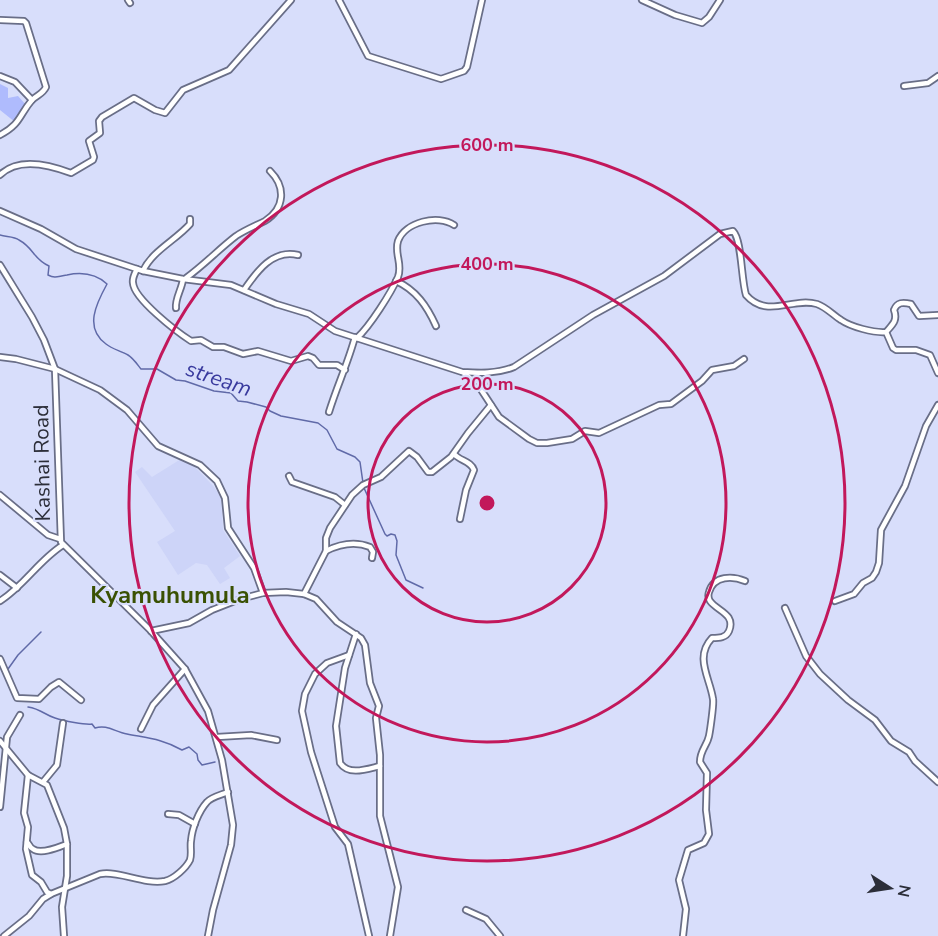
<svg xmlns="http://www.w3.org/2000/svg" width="938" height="936" viewBox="0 0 938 936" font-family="'Nunito Sans',sans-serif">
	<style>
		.built { fill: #cdd4f8 }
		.green { fill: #afbbfd }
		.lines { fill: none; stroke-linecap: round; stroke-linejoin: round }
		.stream { stroke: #606aa8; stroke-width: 1.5 }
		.minor-casing { stroke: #696e87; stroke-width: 8 }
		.minor { stroke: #fff; stroke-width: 4.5 }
		.ring { fill: none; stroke: #c2185b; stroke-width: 3 }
		.labels { text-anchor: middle; stroke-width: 4.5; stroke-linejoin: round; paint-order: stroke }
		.street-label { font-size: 21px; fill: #2c2e39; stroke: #d8defb }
		.water-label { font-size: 22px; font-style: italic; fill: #393a9e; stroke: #d8defb }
		.quarter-label { font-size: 24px; font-weight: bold; fill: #3a5103; stroke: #d8defb }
		.centre { fill: #c2185b; stroke: #d8defb; stroke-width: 3 }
		.ring-label { font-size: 18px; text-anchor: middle; font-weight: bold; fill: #c2185b; stroke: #d8defb; stroke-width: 4.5; stroke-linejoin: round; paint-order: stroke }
	</style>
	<rect width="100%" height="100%" fill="#d8defb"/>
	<!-- built -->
	<polygon class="built" points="181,459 193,465 214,487 221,497 223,530 240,556 224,568 230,578 220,584 207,565 196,563 178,575 157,542 175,531 135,472 142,467 152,477"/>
	<!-- green -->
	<polygon class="green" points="0,84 8,88 8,98 18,96 26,105 15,122 0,110"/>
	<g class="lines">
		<!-- stream -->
		<g class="stream">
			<path d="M0 235C6 237 14 236 19 240 34 248 33 259 49 266L48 275C56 279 58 276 67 275 81 272 95 273 107 284 96 304 84 328 106 344 112 349 121 351 128 355 133 358 137 364 141 369H157L176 380 185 381 214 391 231 393 238 401 247 402 266 407 270 411 281 416 318 423 327 430 337 449 355 457 360 462 363 483"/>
			<polyline points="364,488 385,534 387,536 391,534 395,535 397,541 396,555 406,580 423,588"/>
			<polyline points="8,669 18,655 41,632"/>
			<path d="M28 707C41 709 45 715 55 718 64 721 85 725 92 724L95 728C107 724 115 732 127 734 147 738 163 739 182 750L189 747 197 754 198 760 202 765 215 762"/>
		</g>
		<!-- minor casing -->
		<g class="minor-casing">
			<g id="minor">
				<polyline points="128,0 130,3"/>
				<polyline points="339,0 368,56 441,79 464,71 467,67 482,0"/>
				<polyline points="642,0 675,15 702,23 709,17 720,0"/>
				<path d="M0 20 24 21 26 23 46 87C43 94 37 95 32 100 19 115 21 124 0 135"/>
				<polyline points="0,76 15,82 32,100"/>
				<polyline points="904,86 928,83 938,76"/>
				<path d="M0 175C18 157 50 165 71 173L93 160 94 157 89 141 100 133 99 121 102 117 134 98 155 110 165 113 183 90 229 70 291 0"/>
				<path d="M0 211 41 229 76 249 143 271 183 279 231 285 276 304 309 314 335 331 462 372C479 373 497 374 514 367L593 315 664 276 720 234 733 231C742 240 741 279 746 295 767 319 792 297 817 304 826 307 833 315 841 320 851 327 874 333 886 332 892 325 898 321 894 310 897 302 903 302 911 304L919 316 938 315"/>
				<polyline points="0,265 32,317 44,340 55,369 61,542 151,631 185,669 208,711 222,760 233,825 231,845 213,910 208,936"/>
				<path d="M137 269C135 273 132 278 133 283 134 299 177 332 191 341L201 340 213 347H224L243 354 258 351 291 361 308 356 313 358 319 365H337L345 370"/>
				<path d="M143 271C152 251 176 240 190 224V219"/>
				<path d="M186 278C204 265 219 249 236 236 245 230 255 226 265 221 285 208 286 187 270 171"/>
				<path d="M396 281C416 290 427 306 436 326"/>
				<path d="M244 290C257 271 273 249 298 255"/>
				<path d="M176 308C175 298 182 289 183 279"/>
				<polyline points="886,332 893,348 896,350 916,350 930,355 938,373"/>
				<path d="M357 338C370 326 391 293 398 277 403 264 394 254 398 241 405 222 438 214 454 225"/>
				<polyline points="0,357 16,359 55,369 100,390 127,410 158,446 200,465 217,481 225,498 228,528 254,568 263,593"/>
				<polyline points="464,373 478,385 499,417 529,439 537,443 547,443 572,439 585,431 599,433 659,405 671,404 702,381 712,370 734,366 744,359"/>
				<path d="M329 412C337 386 348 363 355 337"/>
				<path d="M454 454C460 461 471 461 474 470L466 490 460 519"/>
				<polyline points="289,476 292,482 335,497 345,505"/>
				<polyline points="0,495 48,535 60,539"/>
				<path d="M326 551C340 544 355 541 370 547L373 552 372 558"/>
				<polyline points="0,575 17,588"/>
				<polyline points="304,594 326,551 326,538 330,528 352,495 363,485 381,477 409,451 417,457 428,472 432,472 451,457 468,433 491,405"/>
				<path d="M0 601C24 586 39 560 63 545"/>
				<polyline points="835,601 854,594 863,583 872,578 876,572 879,563 881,530 905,486 926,426 938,405"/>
				<polyline points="785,608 806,656 820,674 848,700 875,720 891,741 909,752 915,761 938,782"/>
				<polyline points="151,631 189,623 212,610 240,599 263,593 286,592 304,594 316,599 337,622 361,638 365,645 370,683 379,706 376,718 380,755 380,816 398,887 390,936"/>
				<path d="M356 634 345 668 336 726 340 763C349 776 367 769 380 766"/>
				<polyline points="349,655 327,663 315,674 305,694 302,711 311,752 335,827 348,844 369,936"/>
				<polyline points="0,659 17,698 39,699 51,687 59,682 81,700"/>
				<polyline points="141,729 153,705 185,669"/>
				<polyline points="217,737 251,735 277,740"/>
				<polyline points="0,741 28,775 47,785 64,828 67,844 67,876 62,907 64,936"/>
				<polyline points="28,775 24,813 28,827 26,849 32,875 41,882 47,892 51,894"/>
				<polyline points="43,782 57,765 63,723"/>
				<polyline points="0,807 7,737 20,715"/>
				<polyline points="168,814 179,815 195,824"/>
				<path d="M27 842C29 844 30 848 33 849 41 855 59 847 67 844"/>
				<polyline points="466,910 486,919 500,936"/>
				<path d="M4 936 29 916 43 899 51 894 100 874C118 870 144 885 165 881 174 879 186 868 190 860 192 854 190 847 191 841 192 829 198 812 207 802 211 797 221 795 228 792"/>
				<path d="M683 936 686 909 679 880 688 850 704 843 709 834 706 810 707 773 700 762C700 750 707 746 709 736 710 731 714 704 713 699 710 678 694 657 712 638 719 638 726 638 729 631 736 614 717 611 710 601 708 598 708 595 709 592 714 575 733 576 745 581"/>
			</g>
		</g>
		<!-- minor -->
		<use href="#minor" class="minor"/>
	</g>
	<!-- distance rings -->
	<g class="ring">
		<circle cx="487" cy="503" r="119"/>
		<circle cx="487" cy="503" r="239"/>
		<circle cx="487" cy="503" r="358"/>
	</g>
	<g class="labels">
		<!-- street labels -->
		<g class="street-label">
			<text transform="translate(42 463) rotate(-91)" y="7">Kashai Road</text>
		</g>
		<!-- water labels -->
		<g class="water-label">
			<text transform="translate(219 378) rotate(19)" y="8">stream</text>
		</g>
		<!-- quarter labels -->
		<g class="quarter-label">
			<text x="170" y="603">Kyamuhumula</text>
		</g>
	</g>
	<circle cx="487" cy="503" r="9" class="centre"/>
	<g class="ring-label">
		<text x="487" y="151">600 m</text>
		<text x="487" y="270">400 m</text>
		<text x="487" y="390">200 m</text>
	</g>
	<!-- north arrow -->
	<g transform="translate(890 888) rotate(102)" stroke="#d8defb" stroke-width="4.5" paint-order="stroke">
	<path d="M0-4.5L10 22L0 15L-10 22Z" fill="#2c2e39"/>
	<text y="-9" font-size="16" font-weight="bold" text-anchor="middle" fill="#2c2e39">N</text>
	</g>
</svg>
